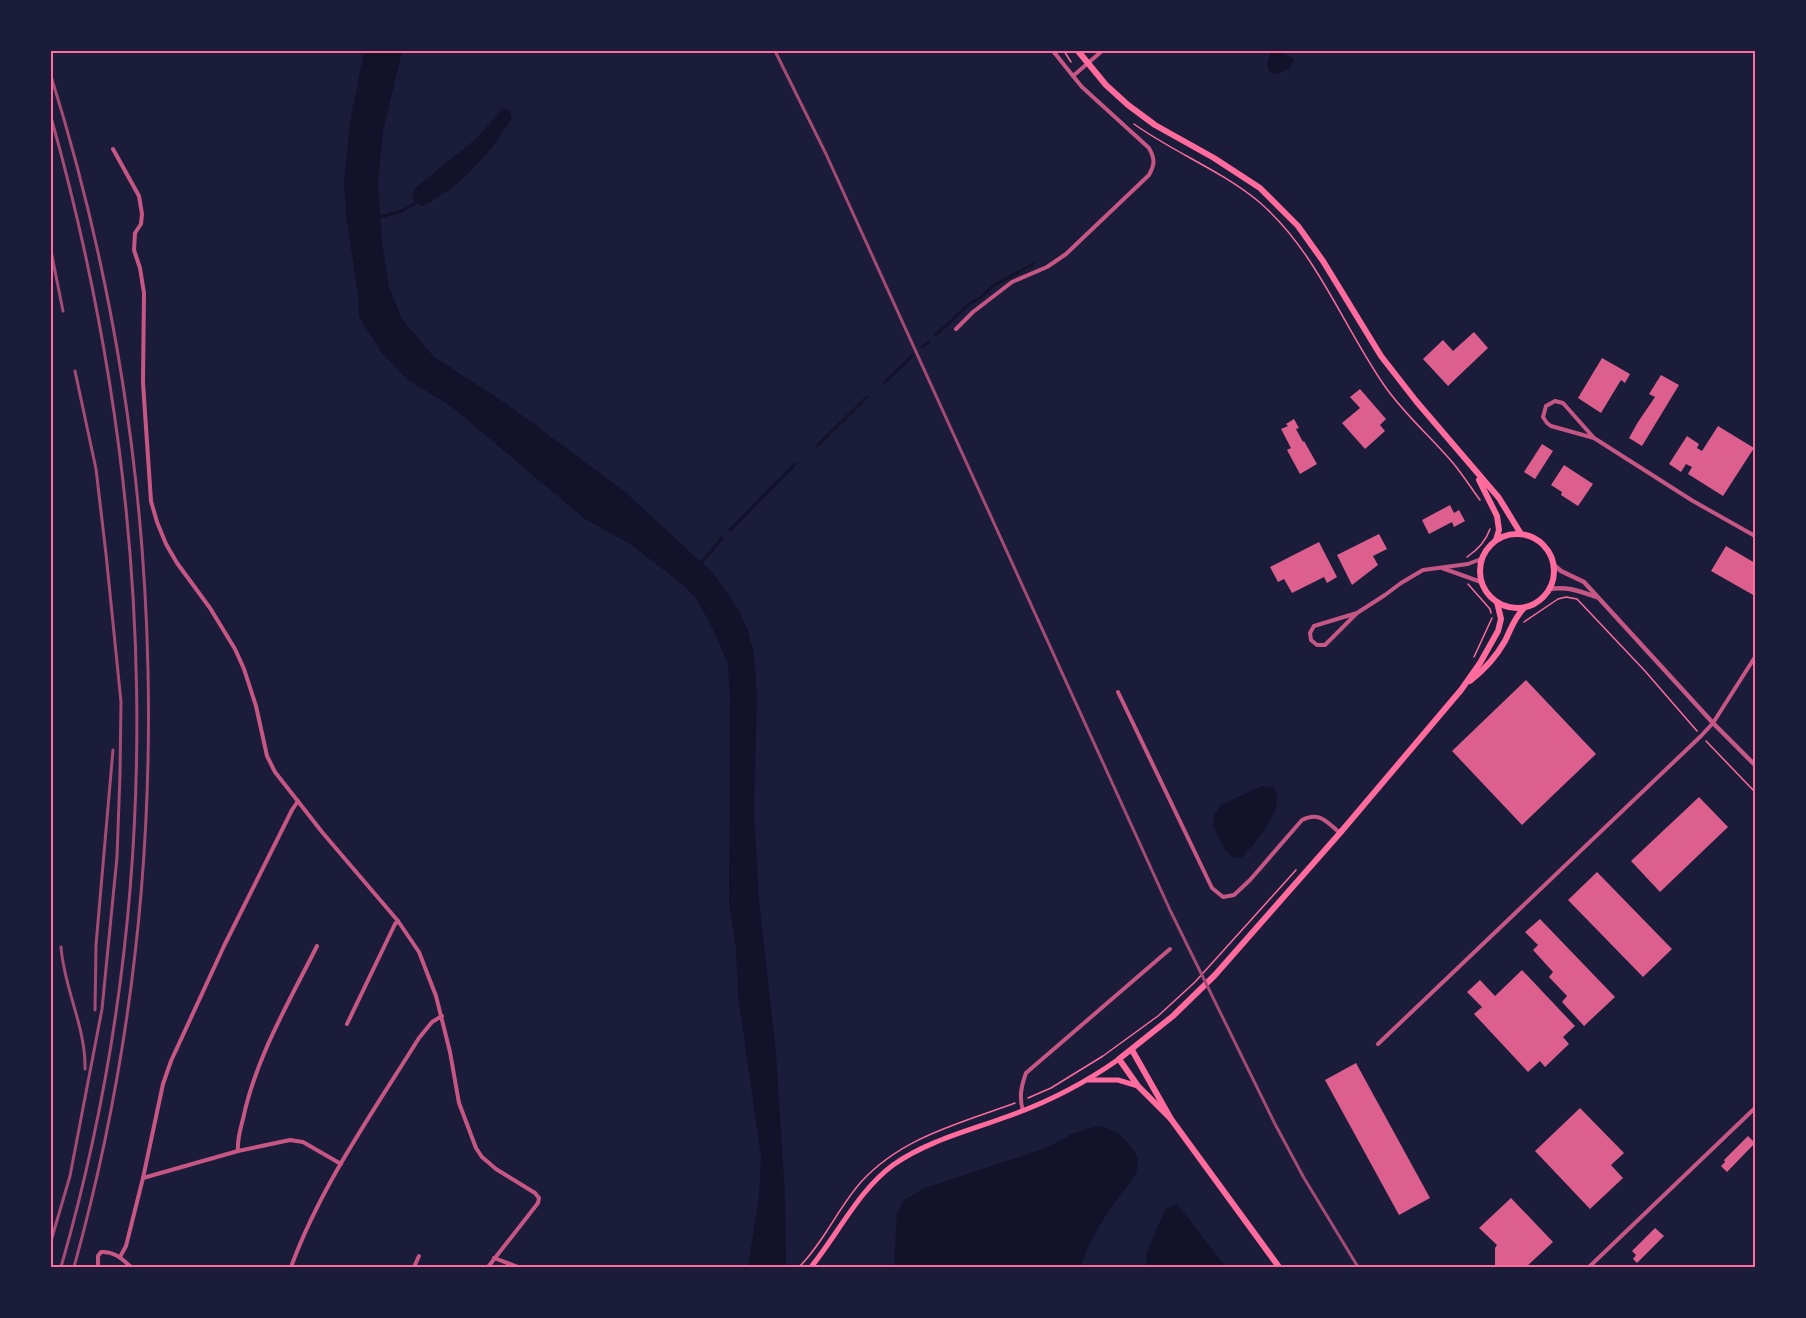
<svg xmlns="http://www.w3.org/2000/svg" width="1806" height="1318" viewBox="0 0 1806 1318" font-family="'Libre Baskerville',serif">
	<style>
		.water { fill: #12122b }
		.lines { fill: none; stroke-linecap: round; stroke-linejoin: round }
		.stream { stroke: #12122b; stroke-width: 3 }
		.building { fill: #dd5f8e }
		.path { stroke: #ff6b9d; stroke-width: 1.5 }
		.minor { stroke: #c65784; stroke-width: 4 }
		.tertiary { stroke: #c65784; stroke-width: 4.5 }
		.secondary { stroke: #ff6b9d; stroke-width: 5 }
		.primary { stroke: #ff6b9d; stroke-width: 6 }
		.rail { stroke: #a44b75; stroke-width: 3 }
		.neatline { fill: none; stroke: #ff6b9d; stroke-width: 2 }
	</style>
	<rect width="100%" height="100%" fill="#1b1b3a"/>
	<!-- water -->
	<g class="water">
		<polygon points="364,51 402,51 383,132 378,182 382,242 389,287 402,319 433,356 508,405 625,492 713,573 738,609 748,631 754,653 757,697 754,812 759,899 776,1053 785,1196 786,1267 748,1267 759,1196 761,1157 738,995 736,948 729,901 730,698 728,664 710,623 695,597 681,583 630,544 585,519 452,407 407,379 382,353 359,317 358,294 346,216 344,183 350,122"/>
		<polygon points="1271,51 1277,51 1294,59 1289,69 1276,74 1269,72 1267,64"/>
		<path d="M503 108 509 110 512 118C487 157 464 184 423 206L416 203 412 195 415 188 477 138Z"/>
		<path d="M1262 786 1274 788C1276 792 1278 797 1277 801 1276 818 1253 846 1241 858L1232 857 1226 851 1213 826 1214 815 1221 805Z"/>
		<path d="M1098 1126C1110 1128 1117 1132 1126 1141 1132 1148 1139 1155 1138 1165 1136 1179 1126 1186 1119 1197 1107 1212 1084 1249 1081 1267H894L897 1213 904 1200 925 1188 1044 1149 1072 1134Z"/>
		<polygon points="1177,1204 1226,1267 1146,1267 1147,1253 1165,1209"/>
	</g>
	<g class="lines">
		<!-- stream -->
		<g class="stream">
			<polyline points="380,217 402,211 416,203"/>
			<polyline points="936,335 969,304 980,298 993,286 1033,264"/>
			<polyline points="922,347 929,342"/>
			<polyline points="884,383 912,356"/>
			<polyline points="817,446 867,397"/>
			<polyline points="730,530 795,464"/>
			<polyline points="700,564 722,538"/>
		</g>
	</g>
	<!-- building -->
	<g class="building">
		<polygon points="1474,332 1488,348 1448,386 1423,359 1443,340 1453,351"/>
		<polygon points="1602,358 1630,374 1625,383 1621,380 1601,413 1578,398"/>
		<polygon points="1661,375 1679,385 1642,446 1629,438 1638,422 1655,397 1649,394"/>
		<polygon points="1360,389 1386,419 1380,425 1385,431 1365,449 1342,423 1360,408 1350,397"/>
		<polygon points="1294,419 1299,428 1296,429 1303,442 1304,441 1317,464 1300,474 1287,450 1291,448 1281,429 1288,426 1286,424"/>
		<polygon points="1718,426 1754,448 1723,496 1688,474 1692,467 1686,464 1681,472 1669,464 1687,436 1699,444 1697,448 1702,451"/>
		<polygon points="1542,444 1553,451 1535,479 1524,472"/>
		<polygon points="1564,465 1593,484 1578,506 1561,495 1562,492 1551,485"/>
		<polygon points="1450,505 1454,513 1459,510 1465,521 1454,527 1452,522 1429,534 1422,520"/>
		<polygon points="1379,534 1387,549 1373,556 1378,565 1352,585 1337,555"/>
		<polygon points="1319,542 1337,577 1327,583 1324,577 1292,593 1284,579 1278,582 1270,567"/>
		<polygon points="1726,546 1755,563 1755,596 1711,571"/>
		<polygon points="1526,680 1596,754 1522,825 1452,751"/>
		<polygon points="1699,797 1728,827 1660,892 1631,861"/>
		<polygon points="1597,872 1672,949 1643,977 1568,900"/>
		<polygon points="1540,919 1615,997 1584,1026 1562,1002 1567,996 1549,977 1553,972 1533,950 1538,945 1525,932"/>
		<polygon points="1522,970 1575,1026 1563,1037 1569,1044 1545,1067 1540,1061 1528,1072 1474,1014 1482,1007 1467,992 1480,980 1495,996"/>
		<polygon points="1356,1063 1430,1198 1399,1215 1325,1080"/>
		<polygon points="1580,1108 1624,1153 1611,1165 1623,1178 1590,1209 1535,1151"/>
		<polygon points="1748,1136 1755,1143 1727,1172 1721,1166 1725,1162 1724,1160"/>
		<polygon points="1511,1198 1553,1242 1526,1267 1495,1267 1495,1248 1497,1245 1479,1228"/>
		<polygon points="1655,1228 1664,1236 1637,1263 1633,1259 1636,1255 1632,1251"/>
	</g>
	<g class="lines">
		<!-- path -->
		<g class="path">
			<polyline points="1064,51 1071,62"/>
			<path d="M1134 124C1173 152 1220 170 1258 201 1315 249 1342 324 1384 385 1403 413 1431 437 1453 463 1463 475 1471 488 1480 500"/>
			<path d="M1467 557C1476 551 1486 541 1490 529"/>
			<polyline points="1468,584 1490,609 1491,613"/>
			<polyline points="1524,622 1558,599 1566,597 1577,599 1645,671 1697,731"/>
			<polyline points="1474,657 1492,618"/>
			<polyline points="1706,741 1755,792"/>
			<polyline points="1028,1098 1051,1088 1103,1056 1158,1016 1195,982 1296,870"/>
			<path d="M799 1267C824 1242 838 1208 861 1182 902 1137 961 1123 1015 1103"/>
		</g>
		<!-- minor -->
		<g class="minor">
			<polyline points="1053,51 1073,76 1102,51"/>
			<polyline points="113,149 139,196 142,214 141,224 135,233 134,250 140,268 144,293 143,383 151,501 157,522 166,544 177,563 210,608 235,649 244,669 256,706 267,756 275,772 322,832 398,921 419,952 436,996 450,1052 459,1103 476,1148 482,1157 496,1169 535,1193 539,1198 538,1203 488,1267"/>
			<path d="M956 329 973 312 1012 282 1047 267 1066 254 1149 175C1155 164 1155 159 1149 148L1082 87 1073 76"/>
			<polyline points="1594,438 1551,426 1547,423 1543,417 1546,406 1555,401 1563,403 1594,438 1693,501 1755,536"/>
			<polyline points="1442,568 1481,582"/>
			<polyline points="1357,613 1314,626 1310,633 1311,640 1317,645 1325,645 1357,613 1385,595 1401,583 1423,570 1468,564 1481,559"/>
			<path d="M1118 692 1212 888 1223 897 1234 895 1250 880 1302 820C1319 811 1327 822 1340 833"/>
			<polyline points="347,1024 395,924 398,921"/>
			<polyline points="1378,1044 1701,736 1713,723 1755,657"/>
			<path d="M1023 1111C1019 1097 1021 1087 1026 1073L1170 949"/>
			<path d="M238 1151C237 1140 240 1130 243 1119 256 1057 289 1002 317 946"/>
			<polyline points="143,1178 238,1151 290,1140 303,1142 341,1164"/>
			<polyline points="120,1257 126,1246 143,1178 163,1084 171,1061 224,946 292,810 298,801"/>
			<polyline points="494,1258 518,1267"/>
			<path d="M98 1267V1256L101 1252C114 1251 122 1259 131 1267"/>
			<path d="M291 1267C321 1185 373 1112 419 1038L432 1022 442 1016"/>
			<polyline points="414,1267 419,1256"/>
			<polyline points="1589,1267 1755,1108"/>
		</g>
		<!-- tertiary -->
		<g class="tertiary">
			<polyline points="1554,565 1561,571 1584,582 1713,723 1755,765"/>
			<path d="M1549 589C1567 586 1579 591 1596 597"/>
		</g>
		<!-- secondary -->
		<g class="secondary">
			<polyline points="1088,1080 1118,1080 1138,1086"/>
			<path d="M811 1267C838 1234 858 1191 893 1165 927 1141 968 1131 1006 1117 1046 1103 1085 1083 1119 1059"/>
		</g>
		<!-- primary -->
		<g class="primary">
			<polyline points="1078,51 1106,85 1128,105 1155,125 1214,158 1260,188 1298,226 1323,261 1381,356 1416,401 1499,498 1521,534"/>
			<polyline points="1479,480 1497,516 1499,530 1496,540"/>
			<circle cx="1517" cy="571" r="37"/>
			<path d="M1470 681C1484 670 1496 657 1505 641 1511 629 1514 618 1524 608"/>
			<polyline points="1132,1050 1171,1119 1279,1267"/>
			<polyline points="1171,1119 1138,1086 1119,1059 1173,1016 1215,975 1340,833 1461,690 1480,663 1498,631 1501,619 1497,602"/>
		</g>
		<!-- rail -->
		<g class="rail">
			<polyline points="775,51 826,154 1170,910 1275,1124 1304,1178 1358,1267"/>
			<path d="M51 76C171 460 182 879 74 1267"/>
			<path d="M51 117C157 495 170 889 61 1267"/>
			<polyline points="51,251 63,311"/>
			<path d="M61 947C64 989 86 1027 85 1069"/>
			<polyline points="95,1010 96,945 113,750"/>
			<polyline points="51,1241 70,1176 102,1009 117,857 120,774 121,702 106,554 96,469 75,371"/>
		</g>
	</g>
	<!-- border -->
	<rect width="1806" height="1318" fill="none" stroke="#1b1b3a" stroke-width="105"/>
	<rect x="52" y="52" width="1702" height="1214" class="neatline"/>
</svg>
